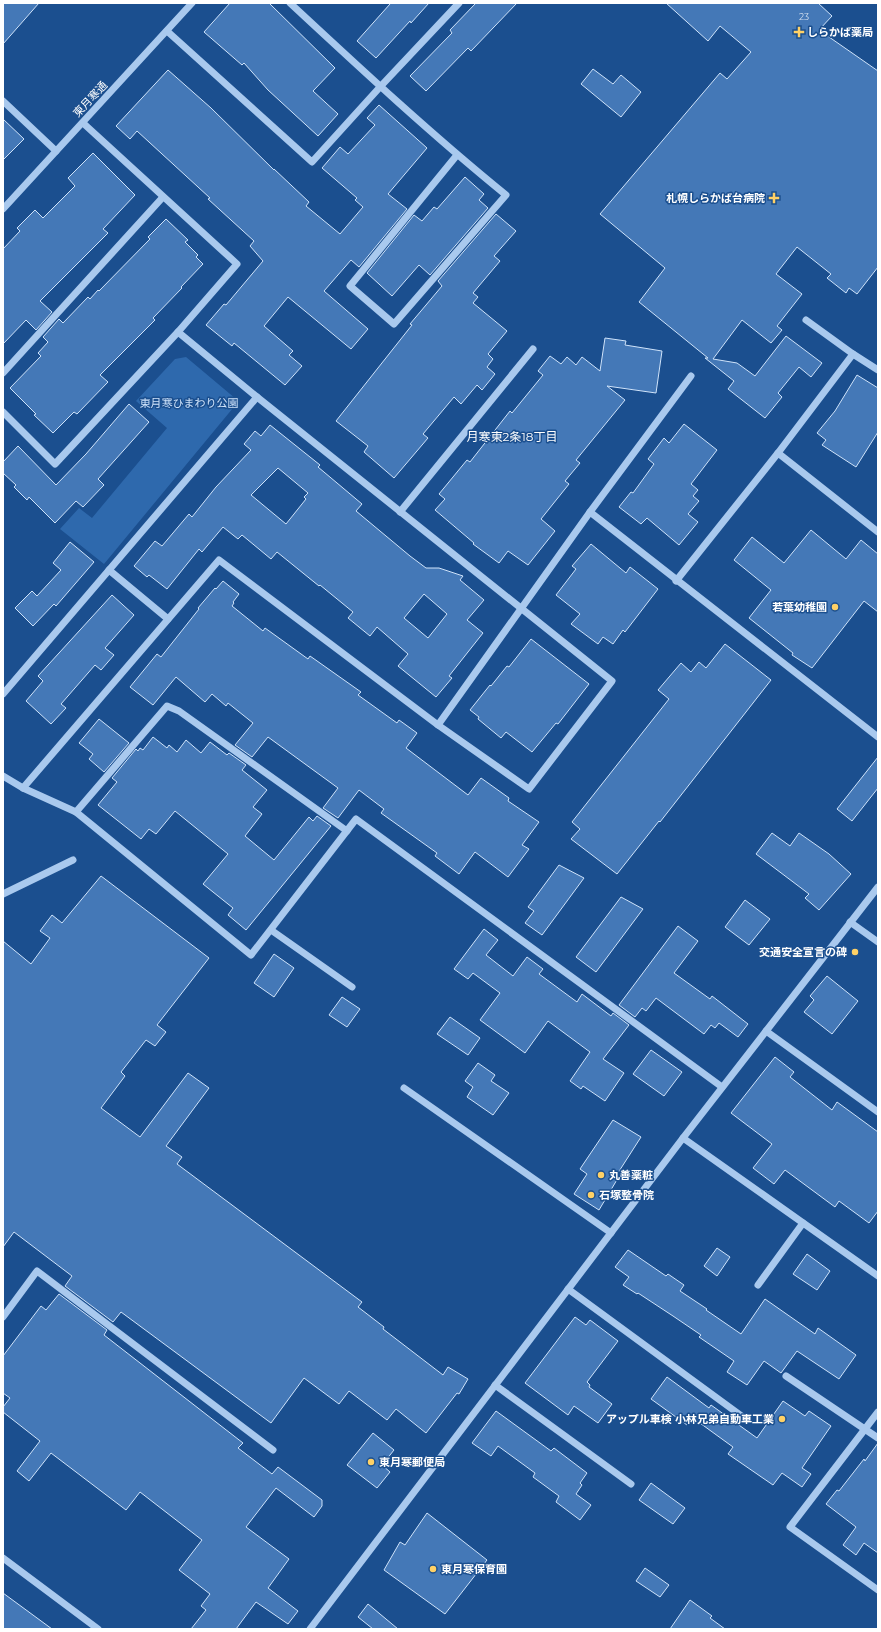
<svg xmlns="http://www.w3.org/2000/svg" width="881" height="1632" viewBox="0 0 881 1632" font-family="Montserrat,'Noto Sans JP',sans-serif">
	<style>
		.green { fill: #2e69ad }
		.building { fill: #4478b7; stroke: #cfe3fa; fill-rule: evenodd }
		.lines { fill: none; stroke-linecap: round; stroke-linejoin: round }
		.minor { stroke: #a9c9ee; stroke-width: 7 }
		.poi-dot { fill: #ffd166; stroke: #1b4f8f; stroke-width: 1.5 }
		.labels { text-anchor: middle; stroke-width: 3; stroke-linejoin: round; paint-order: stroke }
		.number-label { font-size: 9px; fill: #d0dded }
		.poi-label { font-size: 11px; font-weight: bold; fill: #fff; stroke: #1b4f8f; text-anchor: start }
		.street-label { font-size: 11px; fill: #fff; stroke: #1b4f8f }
		.park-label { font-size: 11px; fill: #cfe3fa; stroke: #1b4f8f }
		.neighbourhood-label { font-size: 12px; fill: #fff; stroke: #1b4f8f }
	</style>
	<rect width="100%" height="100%" fill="#1b4f8f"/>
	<!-- green -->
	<polygon class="green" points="186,357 236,399 233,408 104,564 60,529 79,508 92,518 167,428 136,401 175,359"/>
	<!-- building -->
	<g class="building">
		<polygon points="3,3 39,3 3,44"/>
		<polygon points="230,3 269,3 335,68 313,91 338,114 318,136 268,90 244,63 242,65 204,32"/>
		<polygon points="389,3 429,3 411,23 410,21 376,58 357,41 390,4"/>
		<polygon points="476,3 517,3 471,51 468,48 426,91 410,76 452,33 450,30"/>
		<polygon points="666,3 818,3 832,16 819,30 878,71 878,267 857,294 849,288 846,293 827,278 831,274 797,247 776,274 802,294 777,326 782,330 771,343 742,320 713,359 737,363 755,376 786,336 822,363 811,377 799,367 778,393 782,397 765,418 728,389 734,381 705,358 708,358 639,302 665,268 600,214 720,73 727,79 751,52 720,26 708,41"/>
		<polygon points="593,69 613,84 621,75 641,92 621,117 581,84"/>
		<polygon points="168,70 211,108 274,170 274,169 309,202 306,206 340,234 363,207 355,200 357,198 322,168 340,147 348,154 375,125 367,118 379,105 427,148 388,194 407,209 359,267 351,260 324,291 368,329 351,349 288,297 264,326 293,351 289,355 302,366 285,385 234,343 232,346 206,325 224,304 226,305 263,261 250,246 254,241 208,199 210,198 137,131 130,139 116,126"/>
		<polygon points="3,119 24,139 3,160"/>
		<polygon points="93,153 135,195 103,229 108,233 40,301 52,312 36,330 26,320 3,344 3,249 20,231 17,228 35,210 43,218 75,186 68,178"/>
		<polygon points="465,177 484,194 479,200 488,208 430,275 419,265 392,296 367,273 414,215 422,221 434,207 437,209"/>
		<polygon points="496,214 516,231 494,256 500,261 473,293 478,297 473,303 507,331 488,354 493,359 487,367 495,374 482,390 477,385 461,404 454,397 423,434 428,438 394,478 364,452 368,446 336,421 412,325 410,324 442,286 438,281"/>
		<polygon points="166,219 188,240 185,242 198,255 196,257 203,264 181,287 182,288 153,318 155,320 100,375 108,382 77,414 74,412 53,433 34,415 36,414 10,388 41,356 38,353 48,342 43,337 59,319 63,323 88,297 90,299 98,290 99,291 150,239 148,237"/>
		<polygon points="605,338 626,341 625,345 662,351 656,393 607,386 625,400 576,460 580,463 565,481 569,484 541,519 555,531 528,565 508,551 499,563 473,544 474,543 435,510 445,499 439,494 467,460 470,462 510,411 512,413 543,375 538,371 550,356 561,364 567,357 576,365 582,357 600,371"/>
		<polygon points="857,375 878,388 878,432 856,467 822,445 826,440 817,433 835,411"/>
		<polygon points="129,404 149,422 98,479 104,485 83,507 76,501 55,523 29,497 27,500 14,487 16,485 3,473 3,462 18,446 56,485 86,454"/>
		<polygon points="684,424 717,450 691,484 698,490 693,496 699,501 688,514 698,522 679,545 647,518 641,524 619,507 631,492 633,493 654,464 648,459 664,438 669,443"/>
		<path d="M270 425 320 465 318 467 362 504 356 511 410 556 426 568H439L463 576 460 580 484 600 467 620 483 633 449 676 452 678 436 697 398 666 408 654 377 627 370 636 348 618 353 612 320 585 319 586 277 552 271 559 242 535 238 539 223 527 202 552 199 549 167 589 149 575 147 577 134 566 155 541 162 546 189 514 192 517 216 487 251 450 244 444 255 431 261 436ZM278 468 308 493 304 497 306 499 286 524 251 495ZM424 594 447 614 428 638 404 618Z"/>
		<polygon points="811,530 846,559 861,540 878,554 878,612 864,601 812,668 792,655 793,653 749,618 771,590 734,560 752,537 784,563"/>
		<polygon points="70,542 94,562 56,606 54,604 33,626 15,608 32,591 37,596 61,570 53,563"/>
		<polygon points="591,544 626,573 630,567 658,589 625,632 623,630 613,644 603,637 598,644 571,624 580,614 556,595 576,569 572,566"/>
		<polygon points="223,581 239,594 233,602 234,603 232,606 263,631 265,628 308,659 310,656 361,692 358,695 397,723 399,720 417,733 406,748 468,795 481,778 509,798 508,801 539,822 522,845 529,849 508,877 475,852 459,874 435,856 437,853 381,813 384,809 359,790 338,818 323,808 338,788 268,737 252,757 235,745 253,723 228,703 226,706 212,694 205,702 176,677 153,705 130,687 157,654 161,657 199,609 198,608 215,588 216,589"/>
		<polygon points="112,595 134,615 105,648 114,655 101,670 95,665 61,704 66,708 51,724 26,701 43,681 38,676"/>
		<polygon points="531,639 589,684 558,724 556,723 532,752 506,732 501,738 478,719 479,717 470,710 490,685 491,686 507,666 509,667"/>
		<polygon points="725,644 771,680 660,822 659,821 617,874 571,839 580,829 572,822 669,699 658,690 681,663 691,672 699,662 706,668"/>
		<polygon points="99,719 129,743 104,772 89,759 93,754 79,743"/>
		<polygon points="153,737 167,748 169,745 177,752 186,740 201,753 210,742 227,755 229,753 246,765 242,770 267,790 253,807 262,814 245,836 274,860 309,817 313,821 317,816 331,826 246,930 228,915 233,908 203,884 228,854 175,811 156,834 149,829 141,839 98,805 117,782 112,778 136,749 138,751 140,748 143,750"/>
		<polygon points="878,757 878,788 852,821 837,809"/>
		<polygon points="772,833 790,846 799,833 829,854 851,874 819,910 805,898 809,894 756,854"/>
		<polygon points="559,865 584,878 542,935 525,923 534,911 528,907"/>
		<polygon points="101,876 209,958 157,1025 166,1032 155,1046 146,1040 121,1072 125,1076 101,1108 140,1137 188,1073 209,1088 166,1146 182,1157 177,1164 362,1302 358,1307 384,1327 383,1329 443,1375 448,1367 468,1379 459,1394 457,1393 426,1433 396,1409 387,1420 349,1391 339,1404 304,1378 271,1423 121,1312 113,1322 65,1286 72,1276 14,1232 3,1247 3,941 31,964 50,938 40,931 52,915 62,923"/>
		<polygon points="621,897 643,909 596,972 576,957"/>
		<polygon points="745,900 770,919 749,945 725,927"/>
		<polygon points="678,926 698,941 674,973 710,999 712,996 748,1024 738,1037 719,1023 715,1028 711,1025 704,1034 656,998 646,1011 642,1008 635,1017 619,1005"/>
		<polygon points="484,929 498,940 486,955 513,976 527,957 543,969 539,974 577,1002 582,994 611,1016 613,1013 629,1025 603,1059 624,1073 605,1101 583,1086 581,1089 570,1081 590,1052 548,1021 525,1053 480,1020 500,993 473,973 468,979 454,969"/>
		<polygon points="274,954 294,968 274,997 254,983"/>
		<polygon points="827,976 858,1001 832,1034 804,1012 814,1000 810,996"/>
		<polygon points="342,997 360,1009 347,1027 329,1015"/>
		<polygon points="450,1017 480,1038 468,1055 437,1034"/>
		<polygon points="651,1050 682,1072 664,1096 633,1074"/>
		<polygon points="775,1057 794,1072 790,1077 832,1110 837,1102 878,1132 878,1211 869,1223 839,1201 835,1207 785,1170 774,1184 753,1168 772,1144 731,1113"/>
		<polygon points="478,1063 495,1075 491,1081 509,1093 493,1115 467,1097 473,1087 465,1081"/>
		<polygon points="613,1120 641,1137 616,1176 618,1178 599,1210 574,1194 587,1174 580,1169"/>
		<polygon points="717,1248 730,1257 717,1276 704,1266"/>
		<polygon points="628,1250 666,1276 668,1274 684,1285 680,1291 707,1309 706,1310 741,1334 765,1299 815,1334 818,1328 856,1355 839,1379 797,1351 781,1373 764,1361 747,1385 727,1372 734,1361 699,1337 701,1335 673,1316 638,1293 637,1294 623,1285 629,1277 615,1267"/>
		<polygon points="807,1254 830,1271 817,1290 793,1274"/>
		<polygon points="59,1294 107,1330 104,1335 243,1443 238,1448 272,1474 278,1467 322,1500 322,1506 314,1517 276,1488 246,1527 289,1559 268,1588 298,1611 288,1624 256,1602 236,1629 191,1629 206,1610 201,1606 210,1594 179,1570 202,1540 140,1492 126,1510 51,1453 29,1481 17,1471 40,1441 3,1412 3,1407 10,1398 3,1393 3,1356 41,1306 46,1310"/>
		<polygon points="575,1317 586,1325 590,1320 618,1341 587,1382 590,1385 589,1387 612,1404 598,1423 574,1406 568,1415 525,1383"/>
		<polygon points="667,1377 709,1408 711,1405 757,1438 783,1401 805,1416 809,1411 831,1426 802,1468 811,1474 802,1487 782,1473 773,1485 728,1454 733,1447 693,1418 687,1425 651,1399"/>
		<polygon points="496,1411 551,1451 554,1448 587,1473 580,1483 582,1485 576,1494 591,1505 580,1520 556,1502 559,1496 533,1477 535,1473 498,1446 491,1456 472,1443"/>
		<polygon points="373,1433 394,1450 382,1465 390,1472 377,1488 347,1465"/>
		<polygon points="878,1443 878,1553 864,1543 856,1555 843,1545 856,1527 826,1504 837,1490 839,1491 864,1459 865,1461"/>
		<polygon points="651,1483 685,1508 673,1524 639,1500"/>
		<polygon points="427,1513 487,1560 445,1614 384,1570 400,1542 405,1545"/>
		<polygon points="645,1568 669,1585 660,1597 636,1581"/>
		<polygon points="3,1593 52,1629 3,1629"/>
		<polygon points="690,1600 712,1616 710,1618 725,1629 670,1629"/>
		<polygon points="368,1604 398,1629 373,1629 358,1617"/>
	</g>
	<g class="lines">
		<!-- minor -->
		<g class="minor">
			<path d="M290 3C361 69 431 134 506 195L394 324 350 286 457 155"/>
			<polyline points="167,31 312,162 380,87 459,3"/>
			<polyline points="3,101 56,151"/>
			<polyline points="3,209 192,3"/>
			<polyline points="806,320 853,354 878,370"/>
			<polyline points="3,373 163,197"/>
			<polyline points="3,412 55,464 178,332 237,264 83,123"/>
			<polyline points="778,453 878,532"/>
			<polyline points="400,512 533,349"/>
			<polyline points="590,512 878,737"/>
			<polyline points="109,570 168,619"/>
			<polyline points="676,581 778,453 853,354"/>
			<polyline points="3,694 257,397"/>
			<polyline points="438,725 590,512 691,376"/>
			<polyline points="3,776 23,788 76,812 251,955 356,819 722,1087"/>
			<polyline points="23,788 219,560 438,725 529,789 612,681 257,397 178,332"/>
			<polyline points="76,812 167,706 179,711 347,831"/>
			<polyline points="3,894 73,860"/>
			<polyline points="850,922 878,942"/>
			<polyline points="271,930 352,987"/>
			<polyline points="766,1031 878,1112"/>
			<polyline points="404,1088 611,1233"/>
			<polyline points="683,1138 878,1276"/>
			<polyline points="758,1285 803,1223"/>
			<polyline points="568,1289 747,1420"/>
			<polyline points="3,1317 37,1271 273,1450"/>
			<polyline points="786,1376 878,1438"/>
			<polyline points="495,1385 631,1484"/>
			<polyline points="878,1412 790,1527 878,1590"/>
			<polyline points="3,1558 98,1629"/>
			<polyline points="310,1629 683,1138 878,887"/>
		</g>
	</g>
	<!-- markers -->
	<g class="poi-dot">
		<path d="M797 26h4v4h4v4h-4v4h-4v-4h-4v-4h4z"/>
		<path d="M772 192h4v4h4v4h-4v4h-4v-4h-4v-4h4z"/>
		<circle cx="835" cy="607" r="4"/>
		<circle cx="855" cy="952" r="4"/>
		<circle cx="601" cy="1175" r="4"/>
		<circle cx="591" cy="1195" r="4"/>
		<circle cx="782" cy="1419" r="4"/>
		<circle cx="371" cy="1462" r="4"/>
		<circle cx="433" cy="1569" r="4"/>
	</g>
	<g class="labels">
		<!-- number labels -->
		<g class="number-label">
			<text x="804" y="20">23</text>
		</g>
		<!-- poi labels -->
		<g class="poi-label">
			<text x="807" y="36">しらかば薬局</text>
			<text x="765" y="202" text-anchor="end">札幌しらかば台病院</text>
			<text x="827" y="611" text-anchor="end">若葉幼稚園</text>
			<text x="847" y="956" text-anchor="end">交通安全宣言の碑</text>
			<text x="609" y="1179">丸善薬粧</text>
			<text x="599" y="1199">石塚整骨院</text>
			<text x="774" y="1423" text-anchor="end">アップル車検 小林兄弟自動車工業</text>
			<text x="379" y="1466">東月寒郵便局</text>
			<text x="441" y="1573">東月寒保育園</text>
		</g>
		<!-- street labels -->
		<g class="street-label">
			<text transform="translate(90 99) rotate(-47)" y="4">東月寒通</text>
		</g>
		<!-- park labels -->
		<g class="park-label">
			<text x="189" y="407">東月寒ひまわり公園</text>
		</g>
		<!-- neighbourhood labels -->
		<g class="neighbourhood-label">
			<text x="512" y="441">月寒東2条18丁目</text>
		</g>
	</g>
	<!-- border -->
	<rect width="881" height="1632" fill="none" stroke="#ffffff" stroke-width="8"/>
</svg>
